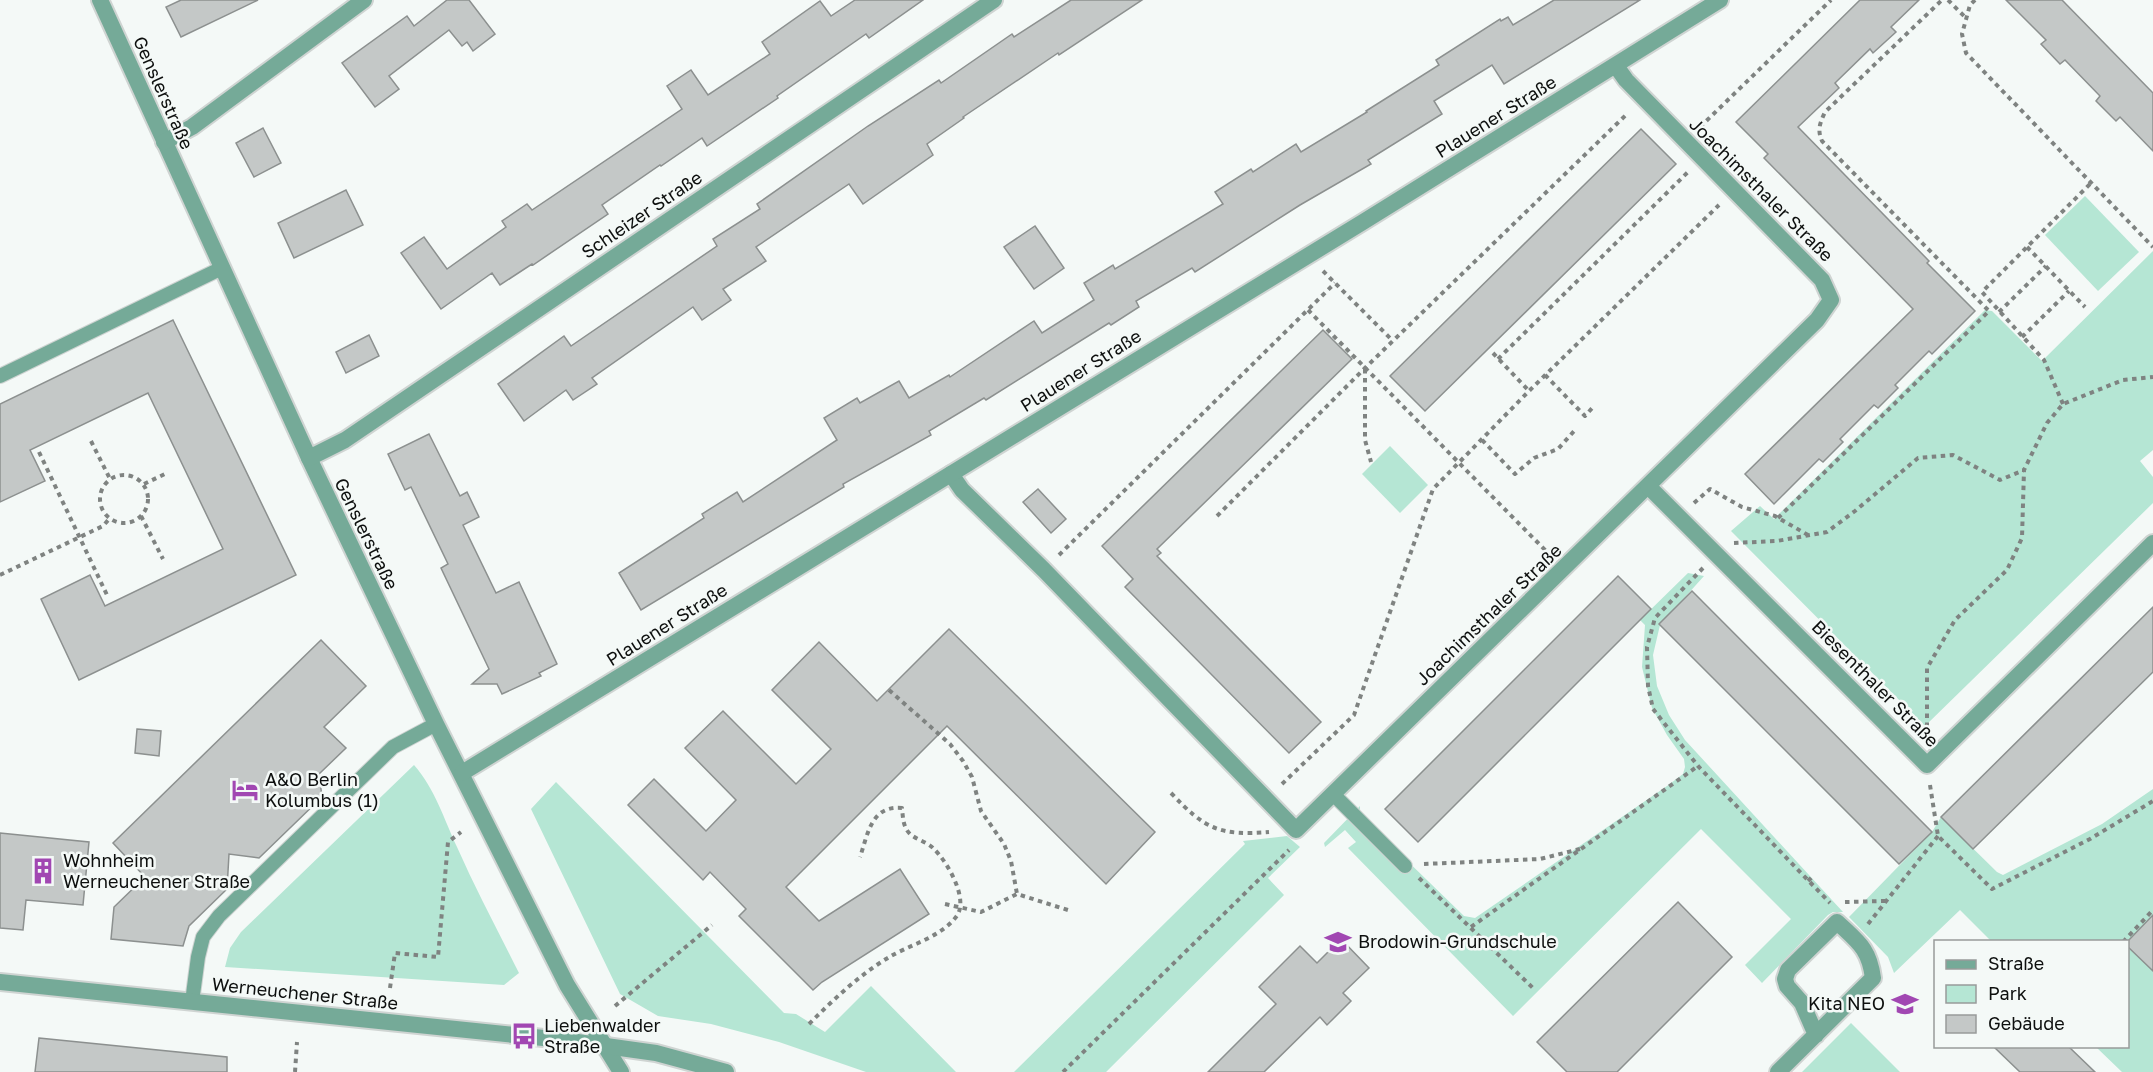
<svg xmlns="http://www.w3.org/2000/svg" width="2153" height="1072" viewBox="0 0 2153 1072" font-family="'Golos Text',sans-serif">
	<style>
		.green { fill: #b5e6d4 }
		.building { fill: #c4c8c7; stroke: #8c908f; stroke-width: 1.5 }
		.lines { fill: none; stroke-linecap: round; stroke-linejoin: round }
		.service-casing { stroke: #cfd4d2; stroke-width: 16 }
		.minor-casing { stroke: #cfd4d2; stroke-width: 20 }
		.tertiary-casing { stroke: #cfd4d2; stroke-width: 20 }
		.path { stroke: #7f8381; stroke-width: 4; stroke-dasharray: 4.5 4.5; stroke-linecap: butt }
		.service { stroke: #75aa98; stroke-width: 14 }
		.minor { stroke: #75aa98; stroke-width: 16 }
		.tertiary { stroke: #75aa98; stroke-width: 16 }
		.labels { text-anchor: middle; stroke-width: 5; stroke-linejoin: round; paint-order: stroke }
		.street-label { font-size: 18px; fill: #0d0f0e; stroke: #f4f9f7 }
		.poi-label { font-size: 18px; fill: #0d0f0e; stroke: #f4f9f7; text-anchor: start }
	</style>
	<rect width="100%" height="100%" fill="#f4f9f7"/>
	<!-- green -->
	<g class="green">
		<polygon points="2085,196 2139,252 2098,291 2045,235"/>
		<polygon points="2153,251 2153,450 2140,461 2153,477 2153,503 1925,726 1731,531 1760,506 1774,519 1985,310 1992,311 2042,361"/>
		<polygon points="1390,446 1428,485 1400,513 1362,474"/>
		<polygon points="1688,573 1704,576 1660,625 1653,655 1657,686 1669,715 1685,740 1843,912 1833,912 1828,915 1762,983 1745,965 1791,919 1701,829 1513,1016 1348,848 1356,842 1345,830 1325,847 1324,843 1360,806 1360,815 1464,916 1475,918 1667,786 1683,774 1685,767 1684,759 1667,735 1652,708 1642,667 1645,625 1640,620"/>
		<path d="M414 765C435 789 444 819 457 847 476 890 498 931 519 973L504 985 225 967 230 948 241 932Z"/>
		<polygon points="556,782 784,1013 796,1014 825,1032 871,986 956,1072 866,1072 779,1042 711,1024 658,1016 620,994 531,809"/>
		<polygon points="2153,789 2153,1072 2122,1072 2096,1047 2128,1046 2128,942 1991,941 1960,910 1894,973 1888,957 1849,917 1932,832 1941,817 1997,872 2003,875 2102,824"/>
		<polygon points="1287,836 1300,847 1268,878 1284,895 1106,1072 1014,1072 1245,844 1243,841"/>
		<polygon points="1851,1023 1900,1072 1802,1072"/>
	</g>
	<!-- building -->
	<g class="building">
		<polygon points="181,0 258,0 181,37 166,7"/>
		<polygon points="447,0 469,0 495,34 473,51 467,42 462,46 449,30 389,76 399,89 375,107 342,63 407,16 414,26"/>
		<polygon points="855,0 923,0 869,38 866,34 777,96 778,98 707,146 702,138 661,166 660,165 602,205 608,214 533,265 532,264 500,285 492,273 441,309 401,253 424,237 447,269 506,227 502,221 527,204 532,210 682,109 667,86 691,70 708,95 770,54 762,42 820,1 831,16"/>
		<polygon points="1071,0 1142,0 1059,55 1058,53 963,117 964,118 927,144 933,155 863,204 849,184 756,247 766,261 723,289 731,300 702,320 693,307 592,378 597,384 573,400 566,390 524,421 498,384 564,336 571,346 717,246 713,239 760,209 757,204 868,126 939,80 941,83 1012,34 1014,37"/>
		<polygon points="1554,0 1640,0 1504,84 1492,65 1434,101 1442,114 1368,160 1371,164 1300,205 1195,272 1192,268 1136,301 1139,307 1111,325 1109,323 986,400 984,398 929,431 931,435 843,484 844,487 641,610 619,573 704,518 702,514 737,492 743,502 837,440 824,418 857,398 860,403 899,381 909,398 949,375 950,377 1034,321 1042,333 1094,300 1084,283 1113,265 1115,269 1223,204 1215,192 1251,169 1253,172 1296,144 1301,152 1367,112 1366,111 1439,65 1436,60 1500,19 1501,21 1508,17 1513,25"/>
		<polygon points="1860,0 1919,0 1891,27 1896,32 1873,53 1870,49 1835,83 1839,88 1798,127 1929,261 1927,263 1975,311 1932,354 1929,351 1895,385 1898,388 1878,408 1874,405 1840,439 1843,442 1823,462 1819,459 1774,504 1745,474 1913,309 1764,158 1768,154 1736,122"/>
		<polygon points="2006,0 2062,0 2153,93 2153,151 2120,117 2116,121 2096,101 2100,96 2065,60 2060,64 2041,44 2046,40"/>
		<polygon points="263,128 281,163 254,177 236,143"/>
		<polygon points="1641,129 1676,164 1425,411 1390,376"/>
		<polygon points="346,190 363,225 294,258 278,223"/>
		<polygon points="1035,226 1064,268 1034,289 1004,247"/>
		<polygon points="173,320 296,575 79,680 41,599 90,575 105,606 223,549 148,393 30,450 45,481 0,502 0,404"/>
		<polygon points="1323,330 1352,359 1157,549 1161,553 1157,556 1321,722 1289,753 1125,587 1133,579 1102,546"/>
		<polygon points="369,335 379,356 346,373 336,352"/>
		<polygon points="429,434 460,496 467,492 479,517 463,525 496,593 519,582 557,664 539,673 541,676 502,694 497,684 472,684 489,669 441,568 448,564 411,487 405,490 388,454"/>
		<polygon points="1038,489 1066,519 1051,533 1023,502"/>
		<polygon points="1618,576 1651,609 1418,842 1385,809"/>
		<polygon points="1692,591 1932,832 1899,864 1659,624"/>
		<polygon points="2153,607 2153,672 1973,849 1941,817"/>
		<polygon points="949,629 1155,832 1106,884 947,726 786,887 819,921 900,869 929,914 822,982 813,990 739,916 746,909 710,872 703,880 628,805 654,779 706,831 736,800 685,748 723,711 796,784 831,749 772,690 819,642 877,701"/>
		<polygon points="321,640 366,686 324,727 346,748 319,774 322,797 259,858 229,854 227,889 189,926 183,946 111,939 114,907 145,877 113,843"/>
		<polygon points="137,729 161,731 159,756 135,753"/>
		<polygon points="0,833 89,842 83,905 26,900 23,930 0,928"/>
		<polygon points="1678,902 1732,957 1617,1072 1567,1072 1537,1042"/>
		<polygon points="2153,915 2153,971 2127,946 2127,942"/>
		<polygon points="1341,939 1369,968 1343,993 1351,1001 1327,1025 1320,1017 1264,1072 1208,1072 1276,1004 1259,987 1300,946 1317,963"/>
		<polygon points="39,1038 227,1057 227,1072 35,1072"/>
		<polygon points="1994,1047 2069,1047 2095,1072 2020,1072"/>
	</g>
	<g class="lines">
		<!-- service casing -->
		<g class="service-casing">
			<g id="service">
				<polyline points="0,376 222,268"/>
				<polyline points="1333,794 1405,866"/>
				<polyline points="192,1002 198,957 203,937 219,916 393,747 436,724"/>
			</g>
		</g>
		<!-- minor casing -->
		<g class="minor-casing">
			<g id="minor">
				<polyline points="100,0 309,458 436,724 567,985 621,1072"/>
				<polyline points="164,142 192,127 364,0"/>
				<polyline points="309,458 345,440 994,0"/>
				<polyline points="951,474 962,490 1044,570 1296,830 1817,320 1831,300 1822,280 1626,80 1616,66"/>
				<polyline points="1648,486 1927,765 2153,543"/>
				<polyline points="462,773 1363,222 1720,0"/>
				<path d="M1778 1072 1873 978C1869 948 1858 942 1837 922L1788 970 1785 979 1787 986 1802 1003 1816 1035"/>
			</g>
		</g>
		<!-- tertiary casing -->
		<g class="tertiary-casing">
			<polyline id="tertiary" points="0,982 563,1040 656,1053 726,1072"/>
		</g>
		<!-- path -->
		<g class="path">
			<polyline points="1948,0 1966,18"/>
			<polyline points="1975,0 1970,5 1962,34 1966,53 2153,247"/>
			<polyline points="1700,127 1831,0"/>
			<polyline points="2027,247 2085,307"/>
			<polyline points="1323,271 1393,341"/>
			<polyline points="1308,310 1549,554"/>
			<polyline points="1999,312 2046,266"/>
			<polyline points="2022,337 2069,291"/>
			<polyline points="1493,353 1529,391"/>
			<polyline points="1498,359 1688,172"/>
			<polyline points="1365,369 1365,440 1371,462"/>
			<polyline points="1545,375 1585,416 1594,406"/>
			<polyline points="2063,404 2044,360 1982,292 2091,183"/>
			<polyline points="1482,440 1515,474 1534,458 1558,449 1575,430"/>
			<polyline points="91,441 110,479"/>
			<polyline points="39,452 107,595"/>
			<circle cx="124" cy="499" r="24"/>
			<polyline points="144,484 167,473"/>
			<polyline points="1694,503 1710,489 1742,507 1775,516 1808,535"/>
			<polyline points="141,516 163,559"/>
			<polyline points="1217,516 1365,368 1628,113"/>
			<path d="M1778 518 1989 311 1822 141C1817 130 1820 123 1825 112L1942 0"/>
			<polyline points="1734,543 1777,541 1827,532 1855,511 1918,458 1953,455 2000,480 2024,470"/>
			<polyline points="1059,555 1335,283"/>
			<polyline points="1703,568 1655,618 1647,647 1648,686 1653,709 1698,766 1830,903"/>
			<polyline points="0,575 103,526 110,518"/>
			<polyline points="889,690 950,744 963,761 972,777 981,811 1004,844 1011,861 1017,894"/>
			<polyline points="1927,736 1927,668 1955,620 2007,570 2022,538 2024,470 2047,423 2063,404 2123,380 2153,377"/>
			<polyline points="1282,784 1354,715 1433,489 1529,391 1719,205"/>
			<polyline points="1930,785 1938,836 1992,889 2090,839 2153,801"/>
			<path d="M1171 793C1205 829 1219 836 1269 832"/>
			<polyline points="1424,864 1540,859 1580,849"/>
			<polyline points="1419,878 1535,990"/>
			<polyline points="1808,881 1814,875"/>
			<polyline points="1845,902 1886,901"/>
			<polyline points="945,904 981,912 1017,894 1071,911"/>
			<polyline points="1868,924 1938,836"/>
			<polyline points="1471,927 1698,766"/>
			<polyline points="2123,942 2153,910"/>
			<polyline points="390,988 395,953 438,957 448,842 461,832"/>
			<polyline points="615,1006 712,925"/>
			<path d="M809 1024C833 1000 857 977 886 959 908 945 940 938 956 917 970 900 947 861 933 848 927 842 917 840 910 834 903 827 903 818 902 808 871 805 868 834 860 857"/>
			<polyline points="295,1072 297,1042"/>
			<polyline points="1063,1072 1289,850"/>
		</g>
		<!-- service -->
		<use href="#service" class="service"/>
		<!-- minor -->
		<use href="#minor" class="minor"/>
		<!-- tertiary -->
		<use href="#tertiary" class="tertiary"/>
	</g>
	<!-- icons -->
	<defs>
		<g id="hotel-bare" transform="scale(2.07)"><path d="M-6-4.5h1.5V1H6V5H4.5V3h-9V5H-6ZM-4 0a1.8 1.8 0 1 1 3.6 0ZM.5 0V-2.5h3Q6-2.5 6 0Z" fill="#a147b2" stroke="#f4f9f7" stroke-width="2.5" paint-order="stroke"/></g>
		<g id="building-bare" transform="scale(2.07)"><path d="M-4-6H4V6H1V3H-1V6H-4ZM-2.5-4.3h1.7v1.8h-1.7ZM.8-4.3h1.7v1.8H.8ZM-2.5-1h1.7V.8h-1.7ZM.8-1h1.7V.8H.8Z" fill="#a147b2" stroke="#f4f9f7" stroke-width="2.5" paint-order="stroke"/></g>
		<g id="school-bare" transform="scale(2.07)"><path d="M0-5L7-2L0 1L-7-2ZM-4 1L0 2.5L4 1V4Q0 6-4 4Z" fill="#a147b2" stroke="#f4f9f7" stroke-width="2.5" paint-order="stroke"/></g>
		<g id="bus-bare" transform="scale(2.07)"><path d="M-5-6H5V4H4V6H2V4H-2V6H-4V4H-5ZM-3.5-4V0h7V-4ZM-3.5 1.2v1.5H-2V1.2ZM2 1.2v1.5H3.5V1.2Z" fill="#a147b2" stroke="#f4f9f7" stroke-width="2.5" paint-order="stroke"/></g>
	</defs>
	<g fill-rule="evenodd">
		<use href="#hotel-bare" x="245" y="790"/>
		<use href="#building-bare" x="43" y="871"/>
		<use href="#school-bare" x="1338" y="942"/>
		<use href="#school-bare" x="1905" y="1004"/>
		<use href="#bus-bare" x="524" y="1036"/>
	</g>
	<g class="labels">
		<!-- street labels -->
		<g class="street-label">
			<text transform="translate(163 93) rotate(66)" y="6">Genslerstraße</text>
			<text transform="translate(1496 117) rotate(-32)" y="6">Plauener Straße</text>
			<text transform="translate(1761 190) rotate(45)" y="6">Joachimsthaler Straße</text>
			<text transform="translate(642 215) rotate(-34)" y="6">Schleizer Straße</text>
			<text transform="translate(1081 371) rotate(-32)" y="6">Plauener Straße</text>
			<text transform="translate(366 534) rotate(64)" y="6">Genslerstraße</text>
			<text transform="translate(1489 615) rotate(-44)" y="6">Joachimsthaler Straße</text>
			<text transform="translate(667 625) rotate(-32)" y="6">Plauener Straße</text>
			<text transform="translate(1875 684) rotate(45)" y="6">Biesenthaler Straße</text>
			<text transform="translate(305 994) rotate(6)" y="6">Werneuchener Straße</text>
		</g>
		<!-- poi labels -->
		<g class="poi-label">
			<text x="265" y="786">A&amp;O Berlin<tspan x="265" dy="21">Kolumbus (1)</tspan></text>
			<text x="63" y="867">Wohnheim<tspan x="63" dy="21">Werneuchener Straße</tspan></text>
			<text x="1358" y="948">Brodowin-Grundschule</text>
			<text x="1885" y="1010" text-anchor="end">Kita NEO</text>
			<text x="544" y="1032">Liebenwalder<tspan x="544" dy="21">Straße</tspan></text>
		</g>
	</g>
	<!-- legend -->
	<rect x="1934" y="940" width="195" height="108" fill="#f4f9f7" stroke="#989b9a" stroke-width="1.5"/>
	<rect x="1946" y="960" width="30" height="9" fill="#75aa98" stroke="#989b9a" stroke-width="1.5"/>
	<text x="1988" y="970" font-size="18" fill="#0d0f0e">Straße</text>
	<rect x="1946" y="985" width="30" height="18" fill="#b5e6d4" stroke="#989b9a" stroke-width="1.5"/>
	<text x="1988" y="1000" font-size="18" fill="#0d0f0e">Park</text>
	<rect x="1946" y="1015" width="30" height="18" fill="#c4c8c7" stroke="#989b9a" stroke-width="1.5"/>
	<text x="1988" y="1030" font-size="18" fill="#0d0f0e">Gebäude</text>
</svg>
